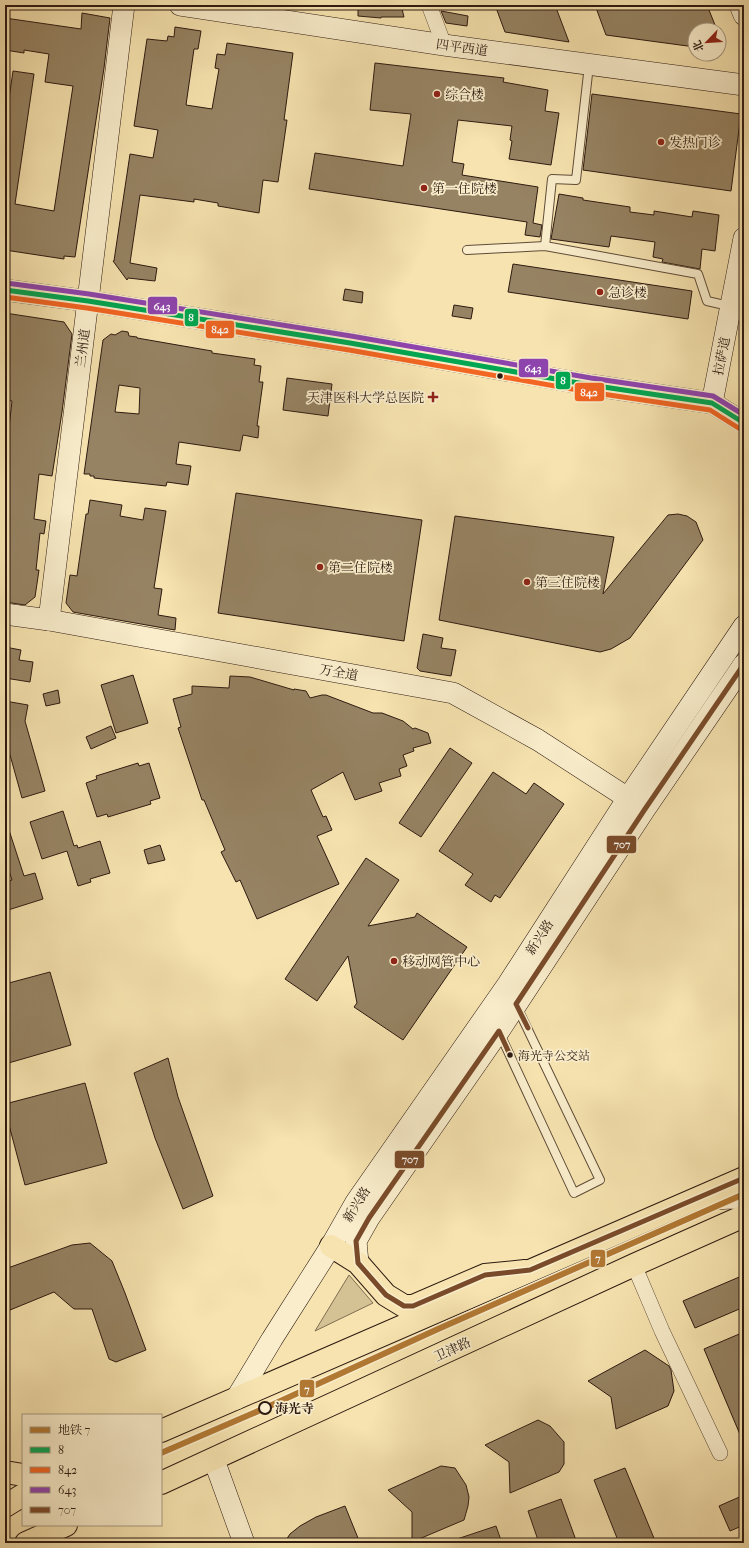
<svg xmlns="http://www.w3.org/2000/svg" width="749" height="1548" viewBox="0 0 749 1548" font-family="'IM FELL French Canon','Noto Serif SC',serif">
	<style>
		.green { fill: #d4c194; stroke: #806e52 }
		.building { fill: #968363; stroke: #2d1a11; fill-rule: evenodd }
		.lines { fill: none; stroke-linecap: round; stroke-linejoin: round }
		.lane-casing { stroke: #5f4c38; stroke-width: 10 }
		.street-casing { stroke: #5f4c38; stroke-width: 16 }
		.secondary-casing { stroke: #2d1a11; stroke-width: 22 }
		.primary-casing { stroke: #2d1a11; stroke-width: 24 }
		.highway-casing { stroke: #2d1a11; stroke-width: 24 }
		.lane { stroke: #f9edcb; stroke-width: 8 }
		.street { stroke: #f9edcb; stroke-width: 15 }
		.secondary { stroke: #f9edcb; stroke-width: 21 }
		.primary { stroke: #f6e3af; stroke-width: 22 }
		.highway { stroke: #f6e3af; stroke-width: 22 }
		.bus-1-casing { stroke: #f9edcb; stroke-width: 8 }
		.bus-2-casing { stroke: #f9edcb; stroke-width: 8 }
		.bus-3-casing { stroke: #f9edcb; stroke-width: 8 }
		.bus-4-casing { stroke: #f9edcb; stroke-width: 8 }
		.bus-1 { stroke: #00a651; stroke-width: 5 }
		.bus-2 { stroke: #f26522; stroke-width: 5 }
		.bus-3 { stroke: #8e44ad; stroke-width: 5 }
		.bus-4 { stroke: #7a4b2a; stroke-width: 5 }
		.metro-1-casing { stroke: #f9edcb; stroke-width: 9 }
		.metro-1 { stroke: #b17833; stroke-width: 6 }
		.poi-dot { fill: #8f2418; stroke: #f9edcb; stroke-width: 1.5 }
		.bus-dot { fill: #2d1a11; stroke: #f9edcb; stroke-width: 1.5 }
		.stop-dot { fill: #f9edcb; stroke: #2d1a11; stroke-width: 2 }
		.labels { text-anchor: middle; stroke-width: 3.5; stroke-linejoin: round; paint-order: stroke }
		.bus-label { font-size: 12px; fill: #2d1a11; stroke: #f9edcb; text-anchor: start }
		.street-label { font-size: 13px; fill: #2d1a11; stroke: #f9edcb }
		.poi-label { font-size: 13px; fill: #2d1a11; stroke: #f9edcb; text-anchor: start }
		.stop-label { font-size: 13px; font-weight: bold; fill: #2d1a11; stroke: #f9edcb; text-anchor: start }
		.line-badge { stroke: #f9edcb; stroke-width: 1.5 }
		.badge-label { font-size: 11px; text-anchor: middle; font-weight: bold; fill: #fff }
	</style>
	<rect width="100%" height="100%" fill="#f6e3af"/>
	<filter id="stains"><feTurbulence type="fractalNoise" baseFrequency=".005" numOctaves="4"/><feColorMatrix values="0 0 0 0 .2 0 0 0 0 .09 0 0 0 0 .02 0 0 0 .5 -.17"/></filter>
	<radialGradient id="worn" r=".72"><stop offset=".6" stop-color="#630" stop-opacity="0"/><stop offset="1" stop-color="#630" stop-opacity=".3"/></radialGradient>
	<!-- green -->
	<polygon class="green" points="349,1275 373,1303 315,1331"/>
	<!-- building -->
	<g class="building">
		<polygon points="358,5 401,5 404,17 381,17 381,18 358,16"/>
		<polygon points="495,5 555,5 569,42 505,32"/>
		<polygon points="595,5 707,5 715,25 711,30 695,30 695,47 606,35"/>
		<polygon points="441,11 468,16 467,26 446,23"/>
		<polygon points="82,13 110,18 104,68 75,257 64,256 64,259 5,250 5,126 13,71 34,74 15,204 54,211 73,86 45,82 49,54 24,50 24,53 5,50 5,18 81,29"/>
		<polygon points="175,27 201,31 198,49 194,49 186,105 212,109 219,69 215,68 217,54 225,55 227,43 293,53 284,120 287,120 278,182 263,180 259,213 218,206 218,203 194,199 194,202 140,195 130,263 157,268 155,281 128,278 127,280 113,261 114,261 115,254 130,154 153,158 158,130 134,126 147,39 167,41 168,36 174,37"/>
		<polygon points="375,63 504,78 503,82 548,90 545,111 559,113 551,165 509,159 512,141 510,140 512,126 458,120 452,162 464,164 462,175 538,187 533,223 542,225 540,237 525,235 527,222 309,189 315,153 403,166 411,114 370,110"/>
		<polygon points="592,94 741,114 731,191 583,170"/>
		<polygon points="559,194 583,198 583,200 630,207 630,212 654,215 654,211 692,217 693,211 719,215 715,251 702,249 700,269 662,262 663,259 653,257 655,242 611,236 609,247 551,239"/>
		<polygon points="513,264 692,291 688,319 508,292"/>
		<polygon points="345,289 363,292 362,303 343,300"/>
		<polygon points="454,305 473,308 471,319 452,316"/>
		<polygon points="5,313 64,322 72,334 62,412 52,476 39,474 34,519 46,521 44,534 40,533 36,570 39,570 35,597 25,605 5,602 5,427 9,428 12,401 5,400"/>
		<path d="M122 331 128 332 129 336 137 337V338L212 351V353L255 359 254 365 261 366 259 382H263L257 426H259L258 438 243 435 240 451 179 442 176 464 191 466 188 485 167 482 166 486 94 478V476H90V474H84L103 340 111 334 115 335ZM119 385 140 388 139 414 115 412Z"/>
		<polygon points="287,378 332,384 328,416 283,410"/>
		<polygon points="236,493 422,520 404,641 218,613"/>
		<polygon points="90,500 122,505 120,516 143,520 145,508 166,511 154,588 162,589 158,615 176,618 175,630 73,612 66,603 70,575 77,576 86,514 88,514"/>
		<polygon points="678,514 687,516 696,522 703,540 630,638 611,649 600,652 439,620 455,516 614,537 603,594 668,515"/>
		<polygon points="423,634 443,638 441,648 456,650 451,676 420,671 417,668"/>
		<polygon points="5,647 21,650 19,660 33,662 30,682 5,678"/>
		<polygon points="133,675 148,723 116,733 101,685"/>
		<polygon points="230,676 250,677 294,690 294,689 306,691 310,698 322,695 326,695 373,713 382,713 403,721 413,729 415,728 428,733 431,743 413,748 414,751 403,755 407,766 399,769 401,776 379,783 382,791 355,800 343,772 311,790 323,817 326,816 332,830 317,836 339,884 257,919 240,880 236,882 221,852 225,850 204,800 202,800 178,728 181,727 173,699 192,694 192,686 229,688"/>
		<polygon points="58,690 60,703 46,706 43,694"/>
		<polygon points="5,701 28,705 25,721 45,791 22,798 5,737"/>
		<polygon points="111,726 116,738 91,749 86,737"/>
		<polygon points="450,748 472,763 421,837 399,823"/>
		<polygon points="138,763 139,766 149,763 160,798 150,801 151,804 108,817 107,814 97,817 86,783 97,779 96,776"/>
		<polygon points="493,772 526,794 534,783 564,804 500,898 495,895 491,902 465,885 473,874 439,851"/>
		<polygon points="63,811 74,846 77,845 78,848 100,841 110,873 90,879 91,882 78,886 67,851 42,859 30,822"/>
		<polygon points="5,824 7,824 24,876 35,873 43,899 5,911 5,882 12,880 5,859"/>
		<polygon points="160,845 165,860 148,864 144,850"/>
		<polygon points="366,858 399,880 368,926 415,917 417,913 467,947 403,1040 354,1007 357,1003 348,956 317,1001 285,979"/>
		<polygon points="50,972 71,1045 5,1064 5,984"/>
		<polygon points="168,1058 178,1097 213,1196 183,1209 155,1138 134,1073"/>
		<polygon points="85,1083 107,1163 25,1185 5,1110 5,1104"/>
		<polygon points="90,1243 112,1261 125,1293 146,1350 116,1362 109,1359 92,1309 74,1309 54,1292 10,1310 5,1296 5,1269 72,1245"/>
		<polygon points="744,1275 744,1307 695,1328 683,1301"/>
		<polygon points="744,1332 744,1444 704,1349"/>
		<polygon points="645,1350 669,1366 671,1370 674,1391 668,1406 616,1429 611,1397 588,1381"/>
		<polygon points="538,1420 550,1426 564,1442 564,1464 559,1472 510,1493 509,1462 485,1445"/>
		<polygon points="441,1466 455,1468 466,1485 469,1497 468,1506 464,1520 412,1542 412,1512 388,1490"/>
		<polygon points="625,1468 656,1543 619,1543 594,1480"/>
		<polygon points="744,1495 744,1525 730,1531 719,1506"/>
		<polygon points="561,1499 577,1543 539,1543 528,1511"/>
		<polygon points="345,1506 360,1543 284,1543 290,1534 300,1526 316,1517"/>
		<polygon points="496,1526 502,1543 451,1543 451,1541"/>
	</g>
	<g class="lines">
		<!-- lane casing -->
		<g class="lane-casing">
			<g id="lane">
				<polyline points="545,246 552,179 576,180 589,65"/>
				<polyline points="467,250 545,246 698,274 707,301 729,306"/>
				<polyline points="499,1032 574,1193 600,1180 517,1007"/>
			</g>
		</g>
		<!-- street casing -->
		<g class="street-casing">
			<g id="street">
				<polyline points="429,5 444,45"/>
				<polyline points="634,1265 662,1331 720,1453"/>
			</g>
		</g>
		<!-- secondary casing -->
		<g class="secondary-casing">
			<g id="secondary">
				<polyline points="180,5 444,45 744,85"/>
				<polyline points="740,5 744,15"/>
				<polyline points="5,290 88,301 350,343 590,385 712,403 744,423"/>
				<polyline points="712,403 744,238"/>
				<polyline points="5,614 49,620 453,693 538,740 640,806"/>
				<polyline points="49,620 124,5"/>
				<polyline points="697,1200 732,1198 744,1200"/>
				<polyline points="358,1263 356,1241 369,1218 499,1031 645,809 744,664"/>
				<polyline points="236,1399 272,1339 331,1246 356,1202 508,984 628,798 744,626"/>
				<polyline points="214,1460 244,1543"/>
			</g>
		</g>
		<!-- primary casing -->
		<g class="primary-casing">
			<polyline id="primary" points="331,1246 358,1263 386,1295 404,1306 413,1306 485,1275 525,1271"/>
		</g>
		<!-- highway casing -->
		<g class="highway-casing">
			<g id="highway">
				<polyline points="161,1431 744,1178"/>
				<polyline points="5,1472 23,1475"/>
				<polyline points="161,1483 634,1265 744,1216"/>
				<polyline points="5,1506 23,1495"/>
				<polyline points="26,1543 66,1525"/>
			</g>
		</g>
		<!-- lane -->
		<use href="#lane" class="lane"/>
		<!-- street -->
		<use href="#street" class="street"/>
		<!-- secondary -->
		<use href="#secondary" class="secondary"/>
		<!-- primary -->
		<use href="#primary" class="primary"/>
		<!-- highway -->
		<use href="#highway" class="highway"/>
		<!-- bus-1 casing -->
		<g class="bus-1-casing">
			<polyline id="bus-1" points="5,290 88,301 350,343 590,385 712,403 744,423"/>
		</g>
		<!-- bus-2 casing -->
		<g class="bus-2-casing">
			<polyline id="bus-2" points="5,297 87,308 349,350 589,392 710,410 740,429"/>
		</g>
		<!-- bus-3 casing -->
		<g class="bus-3-casing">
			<polyline id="bus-3" points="6,283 89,294 351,336 591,378 713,396 744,415"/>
		</g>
		<!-- bus-4 casing -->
		<g class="bus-4-casing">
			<g id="bus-4">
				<polyline points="528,1028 516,1004 645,809 744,664"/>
				<polyline points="510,1055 499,1031 369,1218 356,1241 358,1263 386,1295 404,1306 413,1306 485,1275 530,1270 744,1178"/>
			</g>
		</g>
		<!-- bus-1 -->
		<use href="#bus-1" class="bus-1"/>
		<!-- bus-2 -->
		<use href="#bus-2" class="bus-2"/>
		<!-- bus-3 -->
		<use href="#bus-3" class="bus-3"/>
		<!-- bus-4 -->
		<use href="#bus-4" class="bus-4"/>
		<!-- metro-1 casing -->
		<g class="metro-1-casing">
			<polyline id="metro-1" points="161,1453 263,1409 438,1329 744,1194"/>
		</g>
		<!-- metro-1 -->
		<use href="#metro-1" class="metro-1"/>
	</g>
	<!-- markers -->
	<g class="poi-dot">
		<circle cx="437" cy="94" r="4"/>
		<circle cx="661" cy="142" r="4"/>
		<circle cx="424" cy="188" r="4"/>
		<circle cx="600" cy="292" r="4"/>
		<path d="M431 391h4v4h4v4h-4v4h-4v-4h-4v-4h4z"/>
		<circle cx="320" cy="567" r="4"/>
		<circle cx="527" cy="582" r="4"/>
		<circle cx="394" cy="961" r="4"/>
	</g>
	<g class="bus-dot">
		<circle cx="500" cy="376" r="3.5"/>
		<circle cx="510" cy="1055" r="3.5"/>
	</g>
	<circle class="stop-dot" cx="265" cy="1408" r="6"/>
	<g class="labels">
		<!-- bus labels -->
		<g class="bus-label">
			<text x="518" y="1060">海光寺公交站</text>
		</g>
		<!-- street labels -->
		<g class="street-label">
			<text transform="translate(462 47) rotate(8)" y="5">四平西道</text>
			<text transform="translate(82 348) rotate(-83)" y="5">兰州道</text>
			<text transform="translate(721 356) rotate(-79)" y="5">拉萨道</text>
			<text transform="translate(339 672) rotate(10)" y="5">万全道</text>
			<text transform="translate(539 937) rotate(-57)" y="5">新兴路</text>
			<text transform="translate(356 1204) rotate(-58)" y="5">新兴路</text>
			<text transform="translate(452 1349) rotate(-25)" y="5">卫津路</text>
		</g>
		<!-- poi labels -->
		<g class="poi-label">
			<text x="445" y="99">综合楼</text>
			<text x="669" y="147">发热门诊</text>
			<text x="432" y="193">第一住院楼</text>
			<text x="608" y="297">急诊楼</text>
			<text x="424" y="402" text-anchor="end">天津医科大学总医院</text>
			<text x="328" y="572">第二住院楼</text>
			<text x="535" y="587">第三住院楼</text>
			<text x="402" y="966">移动网管中心</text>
		</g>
		<!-- stop labels -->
		<g class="stop-label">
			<text x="275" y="1413">海光寺</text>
		</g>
	</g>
	<g class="line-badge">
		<rect x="147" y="296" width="31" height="19" rx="4" fill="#8e44ad"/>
		<rect x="184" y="308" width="15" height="19" rx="4" fill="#00a651"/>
		<rect x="205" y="320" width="30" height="19" rx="4" fill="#f26522"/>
		<rect x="518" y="358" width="31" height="20" rx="4" fill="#8e44ad"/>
		<rect x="555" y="371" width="16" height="19" rx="4" fill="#00a651"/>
		<rect x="574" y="382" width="31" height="20" rx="4" fill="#f26522"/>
		<rect x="606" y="835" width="31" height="19" rx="4" fill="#7a4b2a"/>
		<rect x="394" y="1150" width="31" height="19" rx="4" fill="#7a4b2a"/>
		<rect x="590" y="1249" width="16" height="19" rx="4" fill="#b17833"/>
		<rect x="299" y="1379" width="16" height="19" rx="4" fill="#b17833"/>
	</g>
	<g class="badge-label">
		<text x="162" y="310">643</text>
		<text x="191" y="321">8</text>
		<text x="220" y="333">842</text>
		<text x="533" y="372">643</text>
		<text x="563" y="384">8</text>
		<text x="589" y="396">842</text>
		<text x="622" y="848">707</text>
		<text x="410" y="1163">707</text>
		<text x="598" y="1262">7</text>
		<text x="307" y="1393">7</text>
	</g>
	<!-- margin -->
	<rect width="749" height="1548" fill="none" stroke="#f6e3af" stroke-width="20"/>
	<rect x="6" y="6" width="737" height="1536" fill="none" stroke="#2d1a11" stroke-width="2"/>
	<rect x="10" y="10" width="729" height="1528" fill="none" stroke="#2d1a11"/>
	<!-- legend -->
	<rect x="22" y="1414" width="140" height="112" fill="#f9edcb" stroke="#a79981"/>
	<rect x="30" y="1427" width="20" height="6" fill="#b17833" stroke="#a79981"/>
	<text x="58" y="1434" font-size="12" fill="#2d1a11">地铁 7</text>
	<rect x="30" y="1447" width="20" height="6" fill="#00a651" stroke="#a79981"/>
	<text x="58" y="1454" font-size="12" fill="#2d1a11">8</text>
	<rect x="30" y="1467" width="20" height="6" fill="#f26522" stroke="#a79981"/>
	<text x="58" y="1474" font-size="12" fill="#2d1a11">842</text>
	<rect x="30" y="1487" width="20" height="6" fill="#8e44ad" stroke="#a79981"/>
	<text x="58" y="1494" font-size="12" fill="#2d1a11">643</text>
	<rect x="30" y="1507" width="20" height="6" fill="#7a4b2a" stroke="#a79981"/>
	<text x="58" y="1514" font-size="12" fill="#2d1a11">707</text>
	<!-- north arrow -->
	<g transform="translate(707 42) rotate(245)"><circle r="19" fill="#f9edcb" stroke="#a79981"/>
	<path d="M0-3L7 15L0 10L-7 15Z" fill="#8f2418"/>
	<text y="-6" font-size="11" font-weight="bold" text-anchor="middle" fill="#2d1a11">北</text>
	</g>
	<rect width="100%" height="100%" filter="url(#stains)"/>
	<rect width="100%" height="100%" fill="url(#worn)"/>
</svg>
